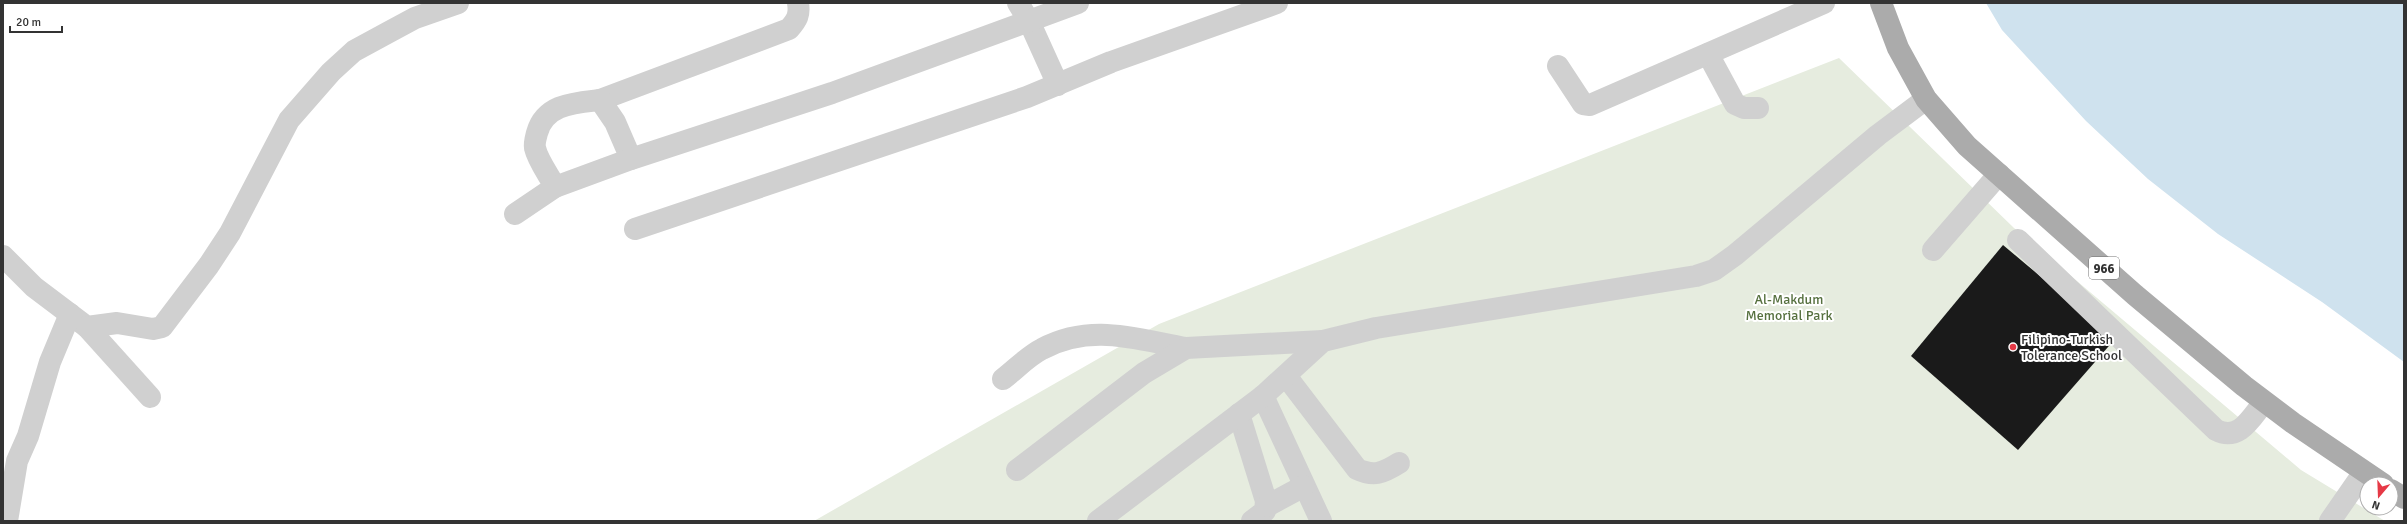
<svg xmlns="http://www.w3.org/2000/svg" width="2407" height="524" viewBox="0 0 2407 524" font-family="Signika,sans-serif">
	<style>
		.green { fill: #e6ecdf }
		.water { fill: #cfe2ee }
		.building { fill: #1a1a1a }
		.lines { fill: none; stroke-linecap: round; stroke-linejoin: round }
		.minor { stroke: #d0d0d0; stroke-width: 22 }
		.major { stroke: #ababab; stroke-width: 22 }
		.poi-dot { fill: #e63946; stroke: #fff; stroke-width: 1.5 }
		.labels { text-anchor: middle; stroke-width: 4; stroke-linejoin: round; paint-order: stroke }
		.shield { fill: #fff; stroke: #707070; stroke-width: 1 }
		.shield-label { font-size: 13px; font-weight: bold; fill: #333 }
		.park-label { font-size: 14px; fill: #56703f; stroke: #fff }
		.poi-label { font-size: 14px; fill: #333; stroke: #fff; text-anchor: start }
	</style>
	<rect width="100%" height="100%" fill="#fff"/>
	<!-- green -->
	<polygon class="green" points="1839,58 2014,228 2301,470 2385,521 814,521 1159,324"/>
	<!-- water -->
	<polygon class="water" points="1986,3 2404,3 2404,362 2322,302 2218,234 2148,179 2086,121 2002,30"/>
	<!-- building -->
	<polygon class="building" points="2003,245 2115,339 2018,450 1911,356"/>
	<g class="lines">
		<!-- minor -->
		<g class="minor">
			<polyline points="1018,3 1029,21 1058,85"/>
			<polyline points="1708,54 1735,104 1744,108 1758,108"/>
			<polyline points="1558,66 1583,104 1590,105 1824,3"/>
			<path d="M600 100 789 29C797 20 800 15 798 3"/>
			<path d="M555 187C549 175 538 161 535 148 534 143 536 137 537 133 545 104 574 103 600 100L615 122 631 159"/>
			<polyline points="515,214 555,187 631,159 832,93 1078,3"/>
			<polyline points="635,229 1027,97 1111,62 1277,3"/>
			<path d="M2018 240 2216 430C2239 442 2251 418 2264 402"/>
			<polyline points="1933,250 1999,174"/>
			<polyline points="3,256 34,287 87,327 117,323 153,329 162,327 209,265 230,233 289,120 331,72 354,51 389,32 415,18 458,3"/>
			<polyline points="87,327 150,397"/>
			<path d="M1286 376 1357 469C1374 477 1383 473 1399 463"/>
			<path d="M1003 379C1016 369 1028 356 1042 349 1091 323 1135 339 1186 348"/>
			<polyline points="1263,396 1321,521"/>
			<polyline points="1239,414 1266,501 1265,511 1252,521"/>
			<polyline points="1017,470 1144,373 1186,348 1323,341"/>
			<polyline points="1267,506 1304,486"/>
			<polyline points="7,521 17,461 28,436 50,362 70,314"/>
			<polyline points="1098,521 1263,396 1323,341 1376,328 1696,276 1714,270 1735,255 1878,135 1926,99"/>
			<polyline points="2330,521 2364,472"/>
		</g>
		<!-- major -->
		<g class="major">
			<polyline points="1881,3 1898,48 1926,99 1967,146 2135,295 2244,386 2293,423 2383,484"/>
			<polyline points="2391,490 2404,498"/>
		</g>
	</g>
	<!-- markers -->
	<circle class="poi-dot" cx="2013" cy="347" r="4"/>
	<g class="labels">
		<!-- shield labels -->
		<rect class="shield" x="2089" y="257" width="30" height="22" rx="3"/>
		<g class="shield-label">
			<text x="2104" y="273">966</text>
		</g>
		<!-- park labels -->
		<g class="park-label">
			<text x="1789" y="304">Al-Makdum<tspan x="1789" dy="16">Memorial Park</tspan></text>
		</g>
		<!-- poi labels -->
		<g class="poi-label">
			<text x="2021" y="344">Filipino-Turkish<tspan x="2021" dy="16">Tolerance School</tspan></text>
		</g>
	</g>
	<!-- border -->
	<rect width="2407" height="524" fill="none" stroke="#333333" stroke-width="8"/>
	<!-- north arrow -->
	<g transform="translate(2379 496) rotate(199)"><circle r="19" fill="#ffffff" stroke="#adadad"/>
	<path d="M0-3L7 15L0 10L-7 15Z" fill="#e63946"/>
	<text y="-6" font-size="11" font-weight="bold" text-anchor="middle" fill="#333333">N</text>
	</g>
	<!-- scale -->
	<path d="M10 26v6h52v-6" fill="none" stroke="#333333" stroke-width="2"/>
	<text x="16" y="26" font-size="12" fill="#333333" stroke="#ffffff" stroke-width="3" paint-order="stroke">20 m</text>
</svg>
